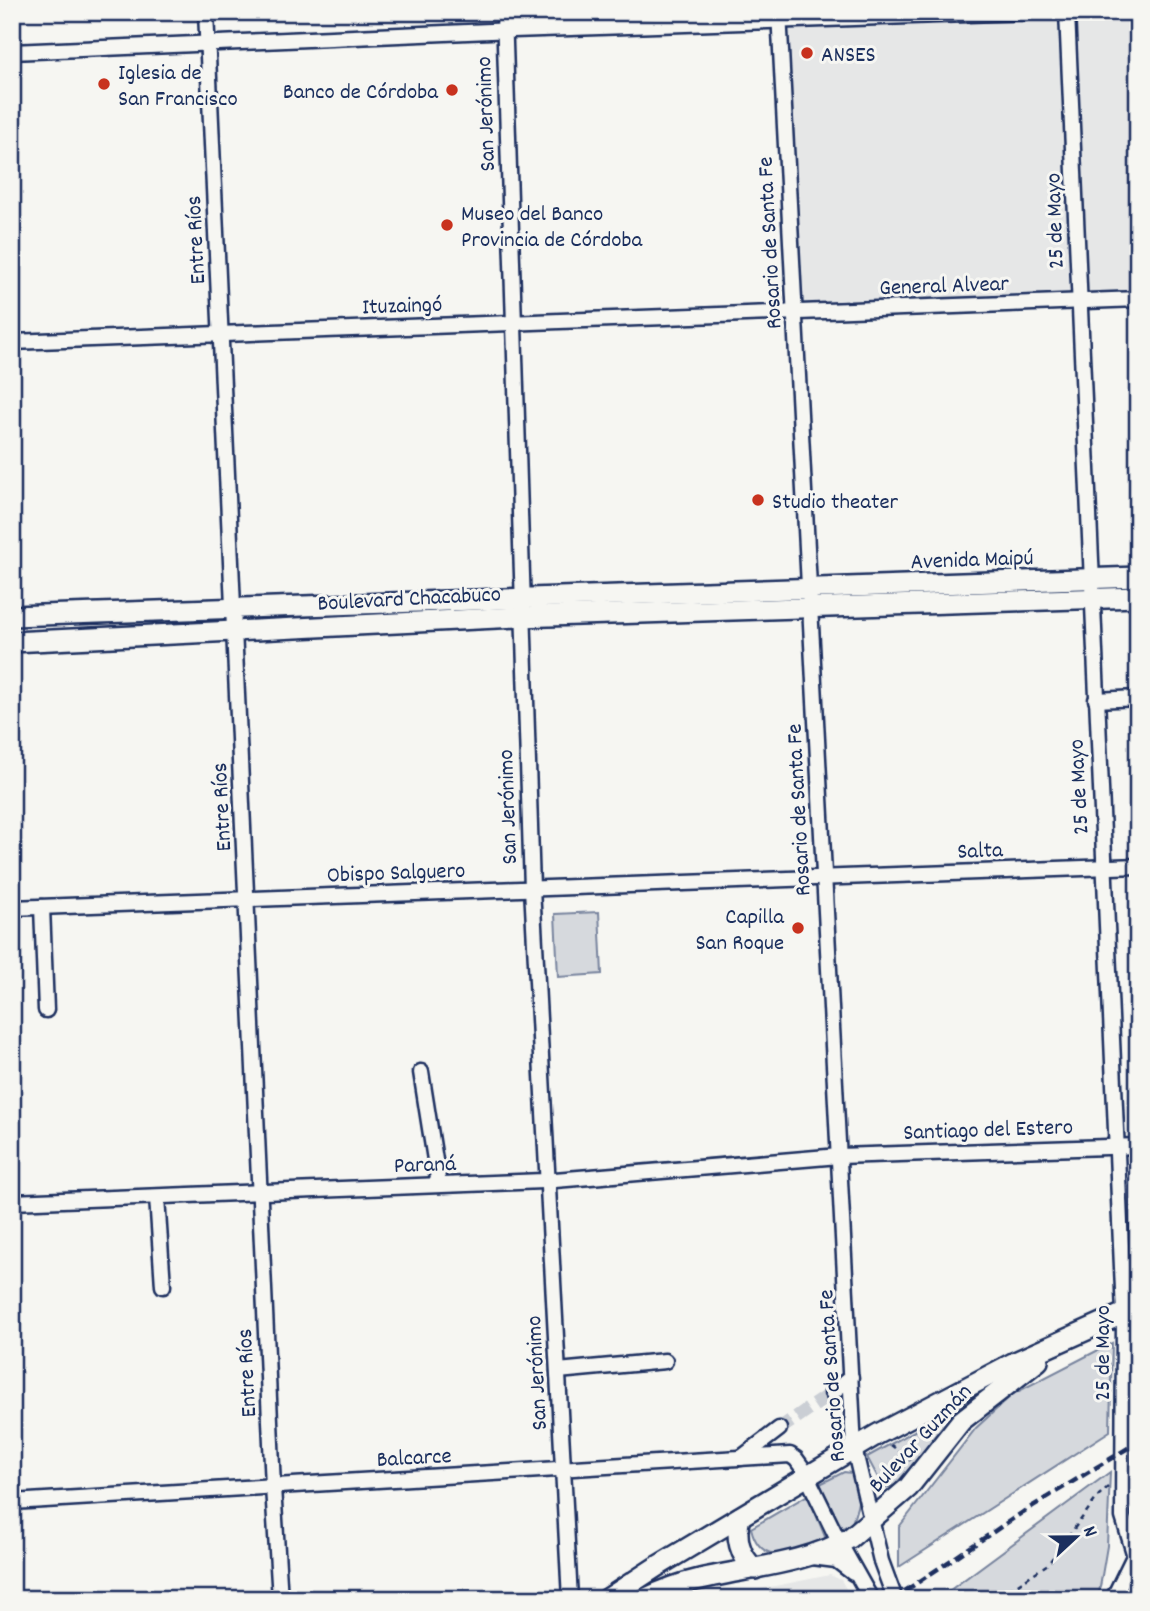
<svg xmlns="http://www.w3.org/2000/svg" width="1150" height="1611" viewBox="0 0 1150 1611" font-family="Dekko,sans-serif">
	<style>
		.built { fill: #e6e7e7 }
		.green { fill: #d6d9dd; stroke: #78849e; stroke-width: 2 }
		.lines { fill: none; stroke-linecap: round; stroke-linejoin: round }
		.minor-tunnel { stroke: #caced4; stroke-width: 14; stroke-dasharray: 14 7; stroke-linecap: butt }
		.minor-casing { stroke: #1b2f5e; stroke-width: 19 }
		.major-casing { stroke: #1b2f5e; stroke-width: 24 }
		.path { stroke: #1b2f5e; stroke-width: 2.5; stroke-dasharray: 5 5; stroke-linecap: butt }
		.minor { stroke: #f6f6f2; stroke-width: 14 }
		.major { stroke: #f6f6f2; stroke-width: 19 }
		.rail { stroke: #1b2f5e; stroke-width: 4.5; stroke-dasharray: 10 5; stroke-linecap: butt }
		.poi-dot { fill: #c8321e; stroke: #f6f6f2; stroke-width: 2.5 }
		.labels { text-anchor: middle; stroke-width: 6; stroke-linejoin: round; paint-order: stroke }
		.poi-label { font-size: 23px; fill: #1b2f5e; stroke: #f6f6f2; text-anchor: start }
		.street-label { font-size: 23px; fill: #1b2f5e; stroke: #f6f6f2 }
	</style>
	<rect width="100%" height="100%" fill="#f6f6f2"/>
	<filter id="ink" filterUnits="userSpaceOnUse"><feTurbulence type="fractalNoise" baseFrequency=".0143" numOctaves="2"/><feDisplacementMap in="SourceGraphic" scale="14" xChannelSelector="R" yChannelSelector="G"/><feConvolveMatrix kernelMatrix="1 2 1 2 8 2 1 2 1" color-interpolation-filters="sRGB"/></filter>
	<g filter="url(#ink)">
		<!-- built -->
		<g class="built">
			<polygon points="779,12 1138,12 1138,299 794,313"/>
			<polygon points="830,1575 841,1580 852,1599 723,1599 727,1591 755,1590"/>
		</g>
		<!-- green -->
		<g class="green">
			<polygon points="599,912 602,974 558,977 555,914"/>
			<polygon points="1112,1343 1110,1431 899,1567 899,1527 976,1428 1013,1394"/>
			<polygon points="969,1401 895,1485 884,1489 867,1457"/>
			<path d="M844 1472 851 1473C863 1492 859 1503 852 1523L841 1529 820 1484Z"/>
			<polygon points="1110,1472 1107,1546 1098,1599 938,1599"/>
			<path d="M808 1495 826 1539C797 1551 761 1570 751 1528Z"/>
		</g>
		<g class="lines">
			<!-- minor-tunnel -->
			<polyline class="minor-tunnel" points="779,1429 832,1393"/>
			<!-- minor casing -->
			<g class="minor-casing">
				<g id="minor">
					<polyline points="206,12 273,1487 280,1599"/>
					<polyline points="504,12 532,888 570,1599"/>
					<polyline points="779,12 854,1448 881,1561 895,1599"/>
					<polyline points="1067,12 1124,1313 1123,1517 1134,1553 1138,1557"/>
					<polyline points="12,52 513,30 1025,12"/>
					<polyline points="12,342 1138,299"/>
					<polyline points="1096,700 1138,698"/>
					<polyline points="42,907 46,1010"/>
					<polyline points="12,908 1138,866"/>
					<polyline points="421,1072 439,1185"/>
					<polyline points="157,1197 163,1286"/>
					<polyline points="12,1202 543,1181 839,1156 1138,1146"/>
					<polyline points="558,1371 665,1361"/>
					<polyline points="832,1393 851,1377"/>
					<polyline points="741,1458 779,1429"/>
					<polyline points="12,1502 790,1455 796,1459 804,1470 840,1544 871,1599"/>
					<polyline points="812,1557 836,1560 853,1573"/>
					<polyline points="1113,1599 1138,1548"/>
				</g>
			</g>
			<!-- major casing -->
			<g class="major-casing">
				<g id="major">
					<polyline points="12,616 1138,577"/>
					<polyline points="12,642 518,617 1138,597"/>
					<path d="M740 1517C735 1536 739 1556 755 1569"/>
					<polyline points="607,1599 656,1567 878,1434 1013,1363 1138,1307"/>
					<path d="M644 1599C661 1591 678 1584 696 1580 745 1568 806 1564 850 1538L908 1488 961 1421 1038 1361"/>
				</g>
			</g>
			<!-- path -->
			<g class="path">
				<polyline points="891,1445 911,1461"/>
				<polyline points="1005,1599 1012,1588 1048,1564 1099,1495 1108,1487"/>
				<polyline points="1135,1599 1137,1585"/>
			</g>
			<!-- minor -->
			<use href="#minor" class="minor"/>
			<!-- major -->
			<use href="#major" class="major"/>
			<!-- rail -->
			<polyline class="rail" points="893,1599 1023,1512 1138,1442"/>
		</g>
	</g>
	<!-- markers -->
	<g class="poi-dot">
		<circle cx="807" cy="53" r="7"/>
		<circle cx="104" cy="84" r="7"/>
		<circle cx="452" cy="90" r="7"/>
		<circle cx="447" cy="225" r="7"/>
		<circle cx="758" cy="500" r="7"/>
		<circle cx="798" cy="928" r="7"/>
	</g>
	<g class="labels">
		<!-- poi labels -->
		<g class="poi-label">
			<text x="821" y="61">ANSES</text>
			<text x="118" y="79">Iglesia de<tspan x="118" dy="26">San Francisco</tspan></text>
			<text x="438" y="98" text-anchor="end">Banco de Córdoba</text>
			<text x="461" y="220">Museo del Banco<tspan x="461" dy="26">Provincia de Córdoba</tspan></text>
			<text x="772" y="508">Studio theater</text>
			<text x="784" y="923" text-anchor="end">Capilla<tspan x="784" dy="26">San Roque</tspan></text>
		</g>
		<!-- street labels -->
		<g class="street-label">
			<text transform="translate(484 114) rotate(-92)" y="8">San Jerónimo</text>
			<text transform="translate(1053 221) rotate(-92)" y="8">25 de Mayo</text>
			<text transform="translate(194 240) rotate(-93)" y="8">Entre Ríos</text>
			<text transform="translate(768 243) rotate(-93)" y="8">Rosario de Santa Fe</text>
			<text transform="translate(944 284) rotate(-2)" y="8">General Alvear</text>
			<text transform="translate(402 304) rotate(-2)" y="8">Ituzaingó</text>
			<text transform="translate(972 558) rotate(-2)" y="8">Avenida Maipú</text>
			<text transform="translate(409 597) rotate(-3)" y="8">Boulevard Chacabuco</text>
			<text transform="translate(1077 787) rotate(-93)" y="8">25 de Mayo</text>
			<text transform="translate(220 807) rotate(-93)" y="8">Entre Ríos</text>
			<text transform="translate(506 807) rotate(-92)" y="8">San Jerónimo</text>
			<text transform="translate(797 810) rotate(-93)" y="8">Rosario de Santa Fe</text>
			<text transform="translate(980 849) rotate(-2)" y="8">Salta</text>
			<text transform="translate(396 871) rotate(-2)" y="8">Obispo Salguero</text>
			<text transform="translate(988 1128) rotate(-2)" y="8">Santiago del Estero</text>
			<text transform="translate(425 1163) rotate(-2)" y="8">Paraná</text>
			<text transform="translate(1101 1353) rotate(-90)" y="8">25 de Mayo</text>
			<text transform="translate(245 1373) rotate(-93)" y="8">Entre Ríos</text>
			<text transform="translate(535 1373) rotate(-93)" y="8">San Jerónimo</text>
			<text transform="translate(830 1376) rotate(-94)" y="8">Rosario de Santa Fe</text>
			<text transform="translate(919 1437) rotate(-47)" y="8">Bulevar Guzmán</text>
			<text transform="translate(414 1456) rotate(-3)" y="8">Balcarce</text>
		</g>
	</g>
	<!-- margin -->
	<rect width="1150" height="1611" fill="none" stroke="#f6f6f2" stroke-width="42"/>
	<rect x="21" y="21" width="1108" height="1569" fill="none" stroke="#1b2f5e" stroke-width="2.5" filter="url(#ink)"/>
	<!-- north arrow -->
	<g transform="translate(1076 1537) rotate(68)" stroke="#f6f6f2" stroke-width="5" paint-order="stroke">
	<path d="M0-5L12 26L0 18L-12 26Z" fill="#1b2f5e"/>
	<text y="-10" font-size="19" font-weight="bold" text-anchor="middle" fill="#1b2f5e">N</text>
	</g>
</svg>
